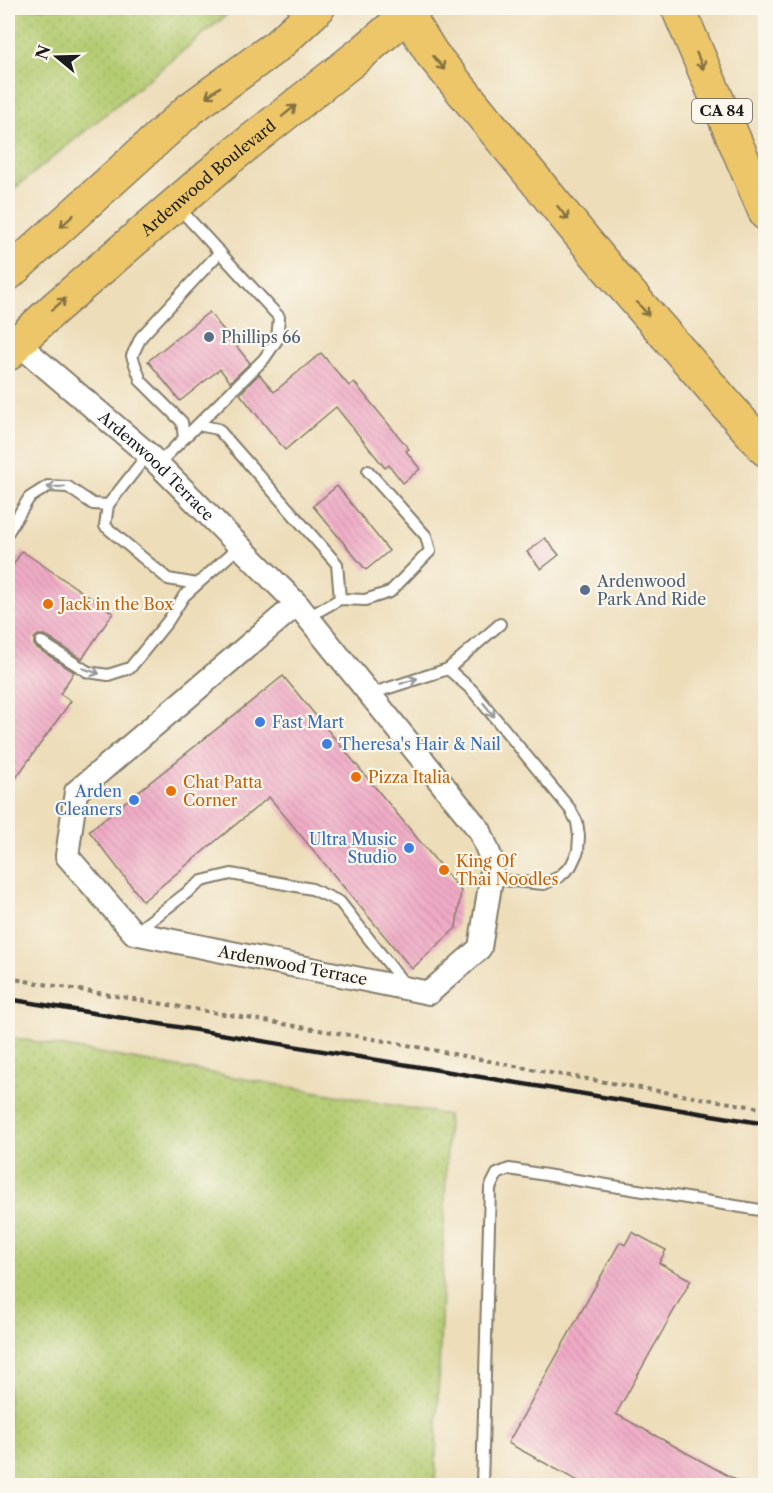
<svg xmlns="http://www.w3.org/2000/svg" width="773" height="1493" viewBox="0 0 773 1493" font-family="'Libre Caslon Text',serif">
	<style>
		.grass { fill: url(#grass-dots); stroke: #687446; stroke-width: 1.5 }
		.building { fill: url(#building-back-hatch) }
		.lines { fill: none; stroke-linecap: round; stroke-linejoin: round }
		.lane-casing { stroke: #847c6a; stroke-width: 14 }
		.street-casing { stroke: #847c6a; stroke-width: 26 }
		.primary-casing { stroke: #847c6a; stroke-width: 36 }
		.highway-casing { stroke: #847c6a; stroke-width: 36 }
		.path { stroke: #847c6a; stroke-width: 4; stroke-dasharray: 4.5 4.5; stroke-linecap: butt }
		.lane { stroke: #fff; stroke-width: 10 }
		.street { stroke: #fff; stroke-width: 22 }
		.primary { stroke: #ecc669; stroke-width: 33 }
		.highway { stroke: #ecc669; stroke-width: 33 }
		.rail { stroke: #1c1c1c; stroke-width: 4.5 }
		.oneway { stroke: #847142 }
		.oneway2 { stroke: #999 }
		.service-dot { fill: #5c6f8a; stroke: #fbf7ec; stroke-width: 2 }
		.food-dot { fill: #e8710a; stroke: #fbf7ec; stroke-width: 2 }
		.shop-dot { fill: #3f7fe0; stroke: #fbf7ec; stroke-width: 2 }
		.labels { text-anchor: middle; stroke-width: 4.5; stroke-linejoin: round; paint-order: stroke }
		.shield { fill: #fbf7ec; stroke: #5f5e5a; stroke-width: 1.5 }
		.shield-label { font-size: 15px; font-weight: bold; fill: #1c1c1c }
		.street-label { font-size: 16px; fill: #1c1c1c; stroke: #fbf7ec }
		.service-label { font-size: 16px; fill: #4e5e75; stroke: #fbf7ec; text-anchor: start }
		.food-label { font-size: 16px; fill: #c56008; stroke: #fbf7ec; text-anchor: start }
		.shop-label { font-size: 16px; fill: #366cbe; stroke: #fbf7ec; text-anchor: start }
	</style>
	<defs>
		<pattern id="grass-dots" width="8" height="8" patternUnits="userSpaceOnUse" patternTransform="scale(1.5)"><rect width="8" height="8" fill="#b3cb70"/><path d="M2 2h.1M6 6h.1" fill="none" stroke="#99ae60" stroke-width="1.8" stroke-linecap="round"/></pattern>
		<pattern id="building-back-hatch" width="6" height="6" patternUnits="userSpaceOnUse" patternTransform="scale(1.5)"><rect width="6" height="6" fill="#f0abc6"/><path d="M-1 5l2 2M0 0l6 6M5-1l2 2" fill="none" stroke="#cd93aa"/></pattern>
	</defs>
	<rect width="100%" height="100%" fill="#fbf7ec"/>
	<filter id="ink" filterUnits="userSpaceOnUse"><feTurbulence type="fractalNoise" baseFrequency=".0167" numOctaves="2"/><feDisplacementMap in="SourceGraphic" scale="12" xChannelSelector="R" yChannelSelector="G"/><feConvolveMatrix kernelMatrix="1 2 1 2 8 2 1 2 1" color-interpolation-filters="sRGB"/></filter>
	<filter id="wash" filterUnits="userSpaceOnUse"><feTurbulence type="fractalNoise" baseFrequency=".008" numOctaves="4" result="noise"/><feDisplacementMap in="SourceGraphic" scale="24" xChannelSelector="R" yChannelSelector="G"/><feGaussianBlur stdDeviation="1.35" result="paint"/><feColorMatrix in="noise" values="0 0 0 0 0 0 0 0 0 0 0 0 0 0 0 0 0 1.4 0 .05"/><feComposite in="paint" operator="in"/></filter>
	<g filter="url(#wash)">
		<rect width="100%" height="100%" fill="#edddb9"/>
		<!-- grass -->
		<g class="grass">
			<polygon points="8,8 235,8 8,194"/>
			<polygon points="8,1037 448,1115 435,1485 8,1485"/>
		</g>
		<g id="blocks">
			<!-- building -->
			<g class="building">
				<polygon points="209,312 250,363 230,382 220,369 180,401 148,361"/>
				<polygon points="321,353 349,386 354,382 409,449 406,451 420,469 403,483 389,465 385,468 336,407 285,450 240,394 259,374 274,392"/>
				<polygon points="337,486 389,551 366,570 313,506"/>
				<polygon points="545,538 559,555 541,569 527,552"/>
				<polygon points="22,551 113,613 82,659 45,635 38,635 34,638 34,645 37,648 74,672 60,694 71,701 8,789 8,628 12,627 15,621 14,616 8,613 8,573"/>
				<polygon points="283,676 461,891 456,928 412,969 269,797 143,901 89,831"/>
				<polygon points="632,1232 666,1250 659,1263 691,1280 616,1414 745,1485 585,1485 508,1443 620,1242 625,1245"/>
			</g>
		</g>
	</g>
	<g filter="url(#ink)">
		<use href="#blocks" fill-opacity="0" stroke="#847c6a" stroke-width="1.5"/>
		<g class="lines">
			<!-- lane casing -->
			<g class="lane-casing">
				<g id="lane">
					<polyline points="198,425 218,429 337,564 340,599"/>
					<polyline points="184,438 182,422 141,381 132,356 141,337 220,252"/>
					<polyline points="148,454 108,505 105,526 168,579 197,584"/>
					<polyline points="158,464 264,359 277,340 279,317 178,207"/>
					<polyline points="8,532 29,498 48,486 68,487 93,504 108,505"/>
					<polyline points="308,617 340,599 365,600 390,592 430,551 426,536 368,471"/>
					<polyline points="8,620 8,621"/>
					<polyline points="41,642 88,672 108,675 130,668 168,621 184,596 240,546"/>
					<polyline points="448,669 472,690 570,809 577,822 579,836 578,851 571,866 559,877 544,884 491,879"/>
					<polyline points="370,694 448,669 500,624"/>
					<polyline points="137,931 202,881 231,874 312,889 340,902 406,986"/>
					<polyline points="482,1486 490,1188 497,1174 509,1169 766,1211"/>
				</g>
			</g>
			<!-- street casing -->
			<g class="street-casing">
				<g id="street">
					<path id="s1" d="M8 335 148 454 297 604 480 831 492 861 491 879 480 948 429 993 134 933 67 856 76 792 297 604"/>
				</g>
			</g>
			<!-- primary casing -->
			<g class="primary-casing">
				<g id="primary">
					<polyline points="8,274 190,109 278,45 318,8"/>
					<path id="s2" d="M8 354 16 344 55 308 227 160 363 52 415 8"/>
				</g>
			</g>
			<!-- highway casing -->
			<g class="highway-casing">
				<g id="highway">
					<polyline points="678,8 766,214"/>
					<polyline points="407,14 432,54 605,265 766,450"/>
				</g>
			</g>
			<!-- path -->
			<polyline class="path" points="8,978 397,1043 551,1073 766,1109"/>
			<!-- lane -->
			<use href="#lane" class="lane"/>
			<!-- street -->
			<use href="#street" class="street"/>
			<!-- primary -->
			<use href="#primary" class="primary"/>
			<!-- highway -->
			<use href="#highway" class="highway"/>
			<!-- rail -->
			<polyline class="rail" points="8,999 766,1124"/>
		</g>
		<!-- one-way arrows -->
		<defs><path id="oneway-shaft" d="M-6 0H5M1.5-3L5.5 0L1.5 3" fill="none" stroke-width="1.6" stroke-linecap="round" stroke-linejoin="round" transform="scale(1.5)"/></defs>
		<g class="oneway">
			<use href="#oneway-shaft" transform="translate(700 61) rotate(67)"/>
			<use href="#oneway-shaft" transform="translate(439 63) rotate(51)"/>
			<use href="#oneway-shaft" transform="translate(213 92) rotate(144)"/>
			<use href="#oneway-shaft" transform="translate(289 111) rotate(-39)"/>
			<use href="#oneway-shaft" transform="translate(563 213) rotate(51)"/>
			<use href="#oneway-shaft" transform="translate(67 221) rotate(138)"/>
			<use href="#oneway-shaft" transform="translate(59 304) rotate(-41)"/>
			<use href="#oneway-shaft" transform="translate(643 309) rotate(49)"/>
		</g>
		<g class="oneway2">
			<use href="#oneway-shaft" transform="translate(56 487) rotate(178)"/>
			<use href="#oneway-shaft" transform="translate(91 671) rotate(18)"/>
			<use href="#oneway-shaft" transform="translate(409 681) rotate(-18)"/>
			<use href="#oneway-shaft" transform="translate(489 710) rotate(51)"/>
		</g>
	</g>
	<!-- markers -->
	<g class="service-dot">
		<circle cx="209" cy="337" r="6"/>
		<circle cx="585" cy="590" r="6"/>
	</g>
	<g class="food-dot">
		<circle cx="48" cy="604" r="6"/>
		<circle cx="356" cy="777" r="6"/>
		<circle cx="171" cy="791" r="6"/>
		<circle cx="444" cy="870" r="6"/>
	</g>
	<g class="shop-dot">
		<circle cx="260" cy="722" r="6"/>
		<circle cx="327" cy="744" r="6"/>
		<circle cx="134" cy="800" r="6"/>
		<circle cx="409" cy="848" r="6"/>
	</g>
	<g class="labels">
		<!-- shield labels -->
		<rect class="shield" x="692" y="99" width="60" height="24" rx="4.5"/>
		<g class="shield-label">
			<text x="722" y="116">CA 84</text>
		</g>
		<!-- street labels -->
		<g class="street-label">
			<text dy="6" stroke="none"><textPath href="#s2" startOffset="267">Ardenwood Boulevard</textPath></text>
			<text dy="6" stroke="none"><textPath href="#s1" startOffset="198">Ardenwood Terrace</textPath></text>
			<text transform="translate(293 965) rotate(11)" y="6">Ardenwood Terrace</text>
		</g>
		<!-- service labels -->
		<g class="service-label">
			<text x="221" y="343">Phillips 66</text>
			<text x="597" y="587">Ardenwood<tspan x="597" dy="18">Park And Ride</tspan></text>
		</g>
		<!-- food labels -->
		<g class="food-label">
			<text x="60" y="610">Jack in the Box</text>
			<text x="368" y="783">Pizza Italia</text>
			<text x="183" y="788">Chat Patta<tspan x="183" dy="18">Corner</tspan></text>
			<text x="456" y="867">King Of<tspan x="456" dy="18">Thai Noodles</tspan></text>
		</g>
		<!-- shop labels -->
		<g class="shop-label">
			<text x="272" y="728">Fast Mart</text>
			<text x="339" y="750">Theresa's Hair &amp; Nail</text>
			<text x="122" y="797" text-anchor="end">Arden<tspan x="122" dy="18">Cleaners</tspan></text>
			<text x="397" y="845" text-anchor="end">Ultra Music<tspan x="397" dy="18">Studio</tspan></text>
		</g>
	</g>
	<!-- margin -->
	<rect width="773" height="1493" fill="none" stroke="#fbf7ec" stroke-width="30"/>
	<!-- north arrow -->
	<g transform="translate(57 57) rotate(289)" stroke="#fbf7ec" stroke-width="4.5" paint-order="stroke">
	<path d="M0-4.5L10 22L0 15L-10 22Z" fill="#1c1c1c"/>
	<text y="-9" font-size="16" font-weight="bold" text-anchor="middle" fill="#1c1c1c">N</text>
	</g>
</svg>
